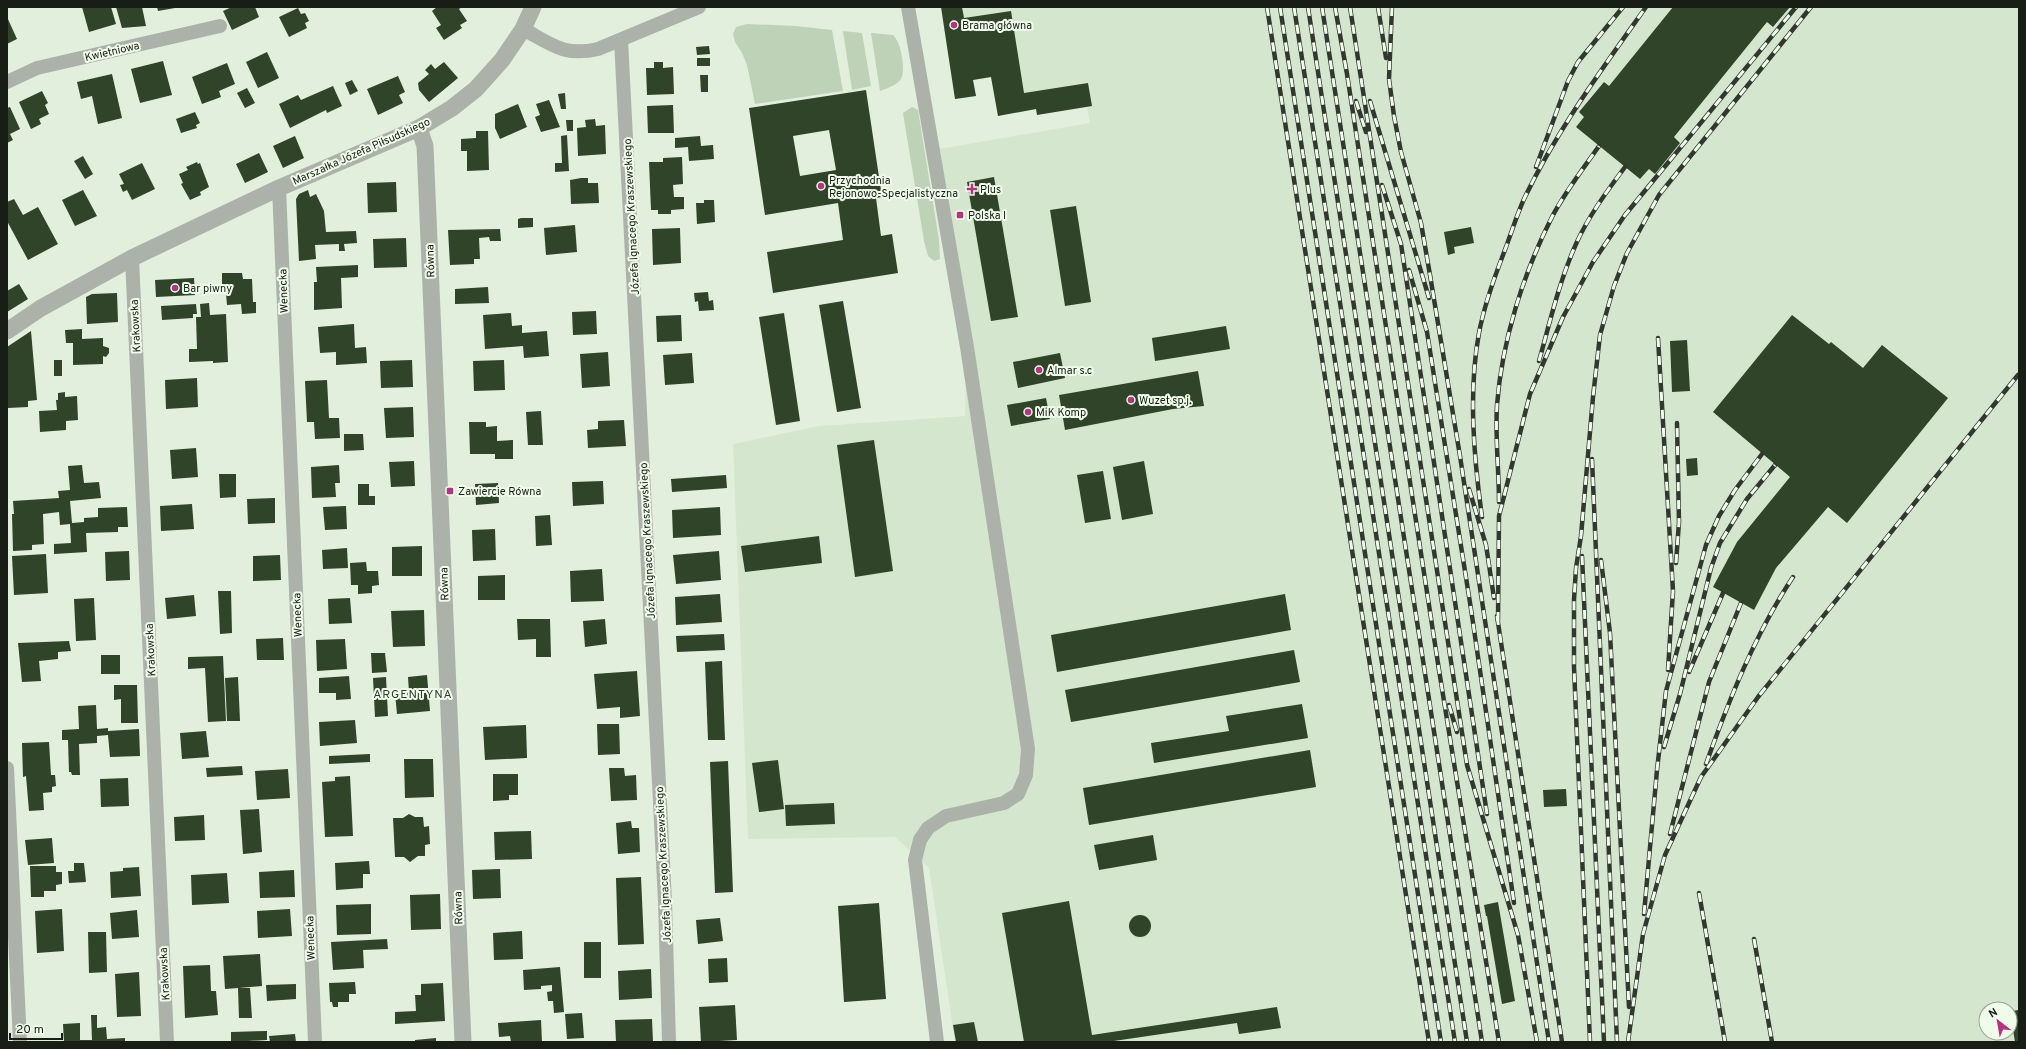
<svg xmlns="http://www.w3.org/2000/svg" width="2026" height="1049" viewBox="0 0 2026 1049" font-family="Overpass,sans-serif">
	<style>
		.built { fill: #d4e7ce; fill-rule: evenodd }
		.green { fill: #bdd2b6 }
		.building { fill: #2f4428; fill-rule: evenodd }
		.lines { fill: none; stroke-linecap: round; stroke-linejoin: round }
		.minor { stroke: #acb2aa; stroke-width: 14 }
		.tertiary { stroke: #acb2aa; stroke-width: 17 }
		.rail-casing { stroke: #323830; stroke-width: 4.5 }
		.rail { stroke: #effcea; stroke-width: 3; stroke-dasharray: 9; stroke-linecap: butt }
		.poi-dot { fill: #b33480; stroke: #effcea; stroke-width: 1.5 }
		.labels { text-anchor: middle; stroke-width: 4; stroke-linejoin: round; paint-order: stroke }
		.poi-label { font-size: 11px; fill: #181d16; stroke: #effcea; text-anchor: start }
		.street-label { font-size: 11px; fill: #181d16; stroke: #effcea }
		.neighbourhood-label { font-size: 12px; letter-spacing: 1px; fill: #303b2d; stroke: #effcea }
	</style>
	<rect width="100%" height="100%" fill="#e2efdd"/>
	<!-- built -->
	<path class="built" d="M941 7H2019V1042H955L929 868 895 837 748 839 733 444 819 426 965 416 967 347 933 150 1090 123 1087 107 1037 115 1036 109 998 116 991 77 973 80 976 96 955 99ZM1986 1009H2010V1033H1986Z"/>
	<!-- green -->
	<g class="green">
		<polygon points="747,24 796,26 832,30 843,91 755,104 747,65 742,53 735,42 733,34 736,27"/>
		<polygon points="843,31 862,33 871,86 852,90"/>
		<path d="M871 33 893 35C899 42 900 47 902 57 905 80 902 83 880 91Z"/>
		<polygon points="912,107 918,110 919,116 939,240 940,259 934,261 928,256 924,241 903,113"/>
	</g>
	<!-- building -->
	<g class="building">
		<polygon points="82,7 111,7 116,24 89,32"/>
		<polygon points="116,7 142,7 146,26 122,28"/>
		<polygon points="157,7 175,7 175,8 158,11"/>
		<polygon points="232,7 255,7 259,17 232,30 223,11"/>
		<polygon points="437,7 462,7 459,9 467,21 460,25 462,28 444,40 436,28 441,25 432,11"/>
		<polygon points="941,7 962,7 964,18 1011,11 1024,93 1088,83 1092,106 1037,115 1036,109 998,116 991,77 973,80 976,96 955,99"/>
		<polygon points="1673,7 1790,7 1773,27 1767,22 1674,137 1680,143 1655,174 1649,169 1640,179 1576,127 1584,117 1579,112 1604,82 1609,86"/>
		<polygon points="298,8 301,14 305,13 309,21 305,23 307,28 289,37 279,17"/>
		<polygon points="7,17 17,39 7,44"/>
		<polygon points="709,46 710,54 697,55 696,47"/>
		<polygon points="267,52 279,78 258,88 246,62"/>
		<rect x="697" y="58" width="13" height="8"/>
		<polygon points="163,61 172,95 140,103 131,69"/>
		<polygon points="444,62 458,78 429,102 419,90 418,83 429,74 425,70 431,64 435,69"/>
		<polygon points="654,62 663,62 663,68 673,67 674,94 647,95 646,68 654,68"/>
		<polygon points="227,63 235,84 219,91 221,97 202,104 192,77"/>
		<polygon points="112,74 122,118 98,124 92,96 81,99 77,82"/>
		<polygon points="700,75 708,75 708,92 701,92"/>
		<polygon points="398,76 405,92 399,95 403,103 378,115 367,89"/>
		<polygon points="352,80 358,91 350,95 345,83"/>
		<polygon points="333,86 342,106 327,113 326,110 290,128 279,104 298,95 301,100"/>
		<polygon points="247,88 255,103 245,108 237,93"/>
		<path d="M866 90 882 197 876 198 881 236 892 234 898 273 773 293 767 252 843 240 838 203 765 215 749 108ZM829 130 836 170 800 176 793 136Z"/>
		<polygon points="42,91 48,103 45,105 49,114 39,119 41,124 31,129 19,102"/>
		<polygon points="565,93 566,109 561,109 558,94"/>
		<polygon points="549,100 560,127 541,132 535,117 540,115 536,104"/>
		<polygon points="518,104 527,127 500,139 495,128 495,114"/>
		<polygon points="673,105 674,133 648,133 647,106"/>
		<polygon points="10,107 20,129 10,134 13,140 7,143 7,108"/>
		<polygon points="195,112 200,123 196,125 197,128 181,133 176,119"/>
		<polygon points="595,119 596,126 605,125 606,154 578,156 577,128 586,127 585,120"/>
		<polygon points="566,120 573,120 573,131 567,131"/>
		<polygon points="476,131 488,131 489,170 467,171 467,151 461,151 461,139 476,138"/>
		<polygon points="567,135 569,171 555,172 555,163 562,163 561,136"/>
		<polygon points="295,136 304,158 283,168 273,146"/>
		<polygon points="700,136 701,146 713,145 714,159 689,161 688,147 675,148 675,138"/>
		<polygon points="259,153 268,172 245,183 236,164"/>
		<polygon points="83,156 93,174 85,179 74,161"/>
		<polygon points="682,157 683,184 673,185 674,197 684,197 684,209 671,210 671,214 658,214 658,210 651,210 649,162 663,162 663,158"/>
		<polygon points="197,162 198,164 200,163 209,187 200,192 201,195 190,200 181,184 183,183 179,174 188,170 186,167"/>
		<polygon points="142,163 155,189 132,200 127,190 123,192 120,185 124,184 119,174"/>
		<polygon points="994,177 1018,317 991,321 967,182"/>
		<polygon points="581,178 588,178 588,183 598,183 599,203 571,204 570,180"/>
		<polygon points="396,182 397,212 368,213 367,183"/>
		<polygon points="83,190 97,216 75,226 62,200"/>
		<polygon points="308,190 310,197 316,194 324,211 326,232 356,231 357,243 344,244 345,251 339,251 339,244 315,245 316,259 299,261 296,199 299,194"/>
		<polygon points="14,199 23,215 38,207 58,244 28,260 7,221 7,202"/>
		<polygon points="704,200 714,200 715,222 697,224 696,203 704,203"/>
		<polygon points="1076,206 1091,302 1065,306 1050,210"/>
		<polygon points="521,218 533,218 533,227 518,228 518,219"/>
		<polygon points="575,225 577,252 546,255 544,228"/>
		<polygon points="1471,227 1474,243 1454,247 1455,253 1448,255 1444,232"/>
		<polygon points="680,228 681,263 653,265 652,229"/>
		<polygon points="500,229 501,241 490,241 489,237 479,238 480,259 474,259 474,264 450,265 448,230"/>
		<polygon points="406,238 407,267 374,268 373,239"/>
		<polygon points="358,265 358,277 341,278 342,308 314,310 314,282 317,282 316,267"/>
		<polygon points="222,273 242,273 243,279 252,279 253,302 256,302 256,313 242,314 241,304 227,305 226,293 222,292"/>
		<polygon points="194,278 195,295 156,297 155,280"/>
		<polygon points="19,284 28,299 7,312 7,291"/>
		<polygon points="488,287 489,303 455,304 455,289"/>
		<polygon points="708,292 709,301 713,300 714,310 699,311 698,301 695,302 694,293"/>
		<polygon points="117,293 118,322 87,324 86,297 92,294"/>
		<polygon points="843,301 861,408 837,412 819,305"/>
		<polygon points="209,303 210,315 226,314 228,362 213,363 213,361 189,362 189,349 197,349 196,317 201,317 200,304"/>
		<polygon points="196,304 197,314 193,314 193,318 162,320 161,306"/>
		<polygon points="596,311 597,334 573,335 572,312"/>
		<polygon points="511,313 512,326 522,325 522,333 547,331 549,356 524,358 523,346 485,349 483,315"/>
		<polygon points="784,313 800,421 776,425 759,317"/>
		<polygon points="681,315 682,341 657,342 656,316"/>
		<polygon points="1792,315 1829,344 1831,342 1863,368 1882,345 1948,398 1847,523 1828,507 1776,568 1754,610 1713,587 1737,542 1790,477 1713,412"/>
		<polygon points="354,324 355,348 366,347 367,363 336,365 336,352 320,353 318,327"/>
		<polygon points="1226,326 1230,349 1155,361 1152,338"/>
		<polygon points="82,329 82,339 103,338 103,346 109,348 109,353 106,357 103,356 103,364 73,365 73,343 66,343 65,330"/>
		<polygon points="31,331 37,400 28,401 28,407 8,408 7,347"/>
		<polygon points="1687,340 1690,391 1672,392 1670,341"/>
		<polygon points="608,352 610,386 582,388 580,354"/>
		<polygon points="692,353 694,383 665,385 663,355"/>
		<polygon points="1060,353 1065,378 1018,388 1013,362"/>
		<rect x="54" y="360" width="8" height="16"/>
		<polygon points="412,360 413,387 381,388 380,361"/>
		<polygon points="504,360 505,390 474,391 473,361"/>
		<polygon points="1198,371 1204,406 1173,409 1065,430 1059,395"/>
		<polygon points="197,378 198,407 166,409 165,380"/>
		<polygon points="327,380 329,418 339,418 340,438 315,439 314,422 307,422 305,381"/>
		<polygon points="65,392 65,397 77,396 78,420 66,421 66,430 40,432 39,411 57,410 56,400 58,400 58,393"/>
		<polygon points="1046,398 1050,419 1011,426 1007,405"/>
		<polygon points="413,407 414,437 386,438 384,408"/>
		<polygon points="541,411 543,445 528,445 526,412"/>
		<polygon points="624,420 626,446 588,448 587,430 598,429 598,421"/>
		<polygon points="469,422 486,422 486,427 497,426 497,441 513,440 513,459 495,459 495,454 470,454"/>
		<polygon points="344,434 363,434 364,450 344,451"/>
		<polygon points="874,440 893,571 855,577 837,445"/>
		<polygon points="196,448 198,477 172,479 170,450"/>
		<polygon points="1697,458 1698,475 1687,476 1686,459"/>
		<polygon points="414,461 415,486 391,487 389,462"/>
		<polygon points="1144,461 1153,514 1122,520 1113,467"/>
		<polygon points="82,465 84,483 99,482 101,498 70,501 72,523 84,522 84,518 98,517 98,508 127,507 128,527 118,527 118,532 86,533 87,552 54,554 54,544 71,543 70,524 60,525 59,512 43,514 44,544 32,545 32,550 13,551 12,514 14,514 13,501 59,498 58,491 70,490 68,466"/>
		<polygon points="339,465 340,483 335,483 336,497 312,498 311,467"/>
		<polygon points="1103,471 1111,519 1085,523 1077,475"/>
		<polygon points="219,474 236,474 236,497 220,498"/>
		<polygon points="726,475 727,488 672,492 671,479"/>
		<polygon points="603,481 604,504 573,506 572,482"/>
		<polygon points="498,483 499,503 476,505 475,484"/>
		<polygon points="358,484 369,484 369,496 375,496 375,505 358,505"/>
		<polygon points="275,498 275,523 248,524 247,499"/>
		<polygon points="192,504 194,529 161,531 160,506"/>
		<polygon points="346,506 347,529 325,530 323,507"/>
		<polygon points="720,507 721,535 673,538 672,510"/>
		<polygon points="550,515 552,545 536,546 535,516"/>
		<polygon points="495,529 496,560 473,561 472,530"/>
		<polygon points="819,536 822,563 745,572 741,546"/>
		<polygon points="422,546 422,576 392,576 392,547"/>
		<polygon points="347,548 348,568 323,569 322,550"/>
		<polygon points="129,551 130,580 106,581 105,552"/>
		<polygon points="719,551 721,580 676,584 673,555"/>
		<polygon points="46,554 48,593 14,595 12,556"/>
		<polygon points="280,555 281,580 253,581 253,556"/>
		<polygon points="366,562 367,571 378,571 379,585 372,586 372,593 358,594 358,585 351,585 350,563"/>
		<polygon points="602,569 604,601 571,602 570,571"/>
		<polygon points="505,575 505,600 478,600 478,576"/>
		<polygon points="218,591 231,591 232,633 220,634"/>
		<polygon points="720,594 722,622 676,625 675,597"/>
		<polygon points="1285,594 1291,630 1057,672 1051,635"/>
		<polygon points="194,595 196,616 167,619 165,598"/>
		<polygon points="94,598 96,640 76,641 74,599"/>
		<polygon points="350,598 352,623 329,624 328,599"/>
		<polygon points="424,610 425,646 393,647 391,611"/>
		<polygon points="517,619 550,619 551,657 536,657 536,639 518,640"/>
		<polygon points="605,619 607,644 585,647 583,621"/>
		<polygon points="724,634 725,650 677,652 676,636"/>
		<polygon points="283,638 284,660 257,660 256,639"/>
		<polygon points="345,639 347,669 317,671 316,640"/>
		<polygon points="69,641 71,651 58,652 58,659 39,661 41,681 22,682 18,643"/>
		<polygon points="1294,650 1300,682 1071,722 1065,690"/>
		<polygon points="371,653 385,653 387,672 372,673"/>
		<rect x="101" y="655" width="19" height="19"/>
		<polygon points="223,656 226,721 208,722 205,668 188,669 188,657"/>
		<polygon points="722,661 725,740 708,740 705,662"/>
		<polygon points="637,671 640,716 620,718 620,707 597,709 594,674"/>
		<polygon points="427,675 430,711 397,714 395,693 409,692 408,677"/>
		<polygon points="349,676 351,699 336,700 336,693 319,693 319,678"/>
		<polygon points="238,677 240,721 227,721 225,678"/>
		<polygon points="386,677 388,716 375,717 373,678"/>
		<polygon points="114,685 137,685 138,723 121,723 121,699 114,700"/>
		<polygon points="1302,704 1308,738 1154,763 1151,743 1229,731 1226,716"/>
		<polygon points="96,705 97,729 108,728 108,731 139,729 140,756 110,757 108,735 97,736 97,743 79,744 80,775 72,775 71,772 69,772 68,740 62,740 62,730 79,729 78,706"/>
		<polygon points="355,720 357,743 320,746 319,722"/>
		<polygon points="597,724 619,724 620,754 598,755"/>
		<polygon points="526,725 527,758 485,760 483,727"/>
		<polygon points="206,731 209,757 182,759 180,733"/>
		<polygon points="49,742 51,775 55,775 56,786 52,787 52,792 43,793 44,810 29,811 26,776 23,777 22,743"/>
		<polygon points="1310,750 1316,787 1089,825 1083,788"/>
		<polygon points="370,754 370,762 329,764 329,756"/>
		<polygon points="404,759 433,759 434,797 405,798"/>
		<polygon points="778,760 784,809 759,812 752,763"/>
		<polygon points="728,761 733,892 715,893 710,762"/>
		<polygon points="242,766 243,775 207,777 206,768"/>
		<polygon points="609,768 624,768 625,776 636,775 637,800 611,801"/>
		<polygon points="288,769 290,798 257,800 255,771"/>
		<polygon points="493,774 518,774 518,795 509,795 509,800 493,801"/>
		<polygon points="350,776 353,836 325,837 322,782 335,781 335,777"/>
		<polygon points="128,778 129,806 101,807 100,779"/>
		<polygon points="1566,789 1567,806 1544,807 1543,790"/>
		<polygon points="834,803 835,824 786,826 785,805"/>
		<polygon points="259,809 262,852 243,854 240,810"/>
		<polygon points="409,814 415,817 423,817 424,827 429,826 430,844 425,845 425,856 418,856 410,862 404,857 395,857 393,818 403,818"/>
		<polygon points="204,815 205,840 175,841 174,817"/>
		<polygon points="631,821 632,828 639,828 640,852 618,854 616,823"/>
		<polygon points="531,831 532,859 495,860 494,832"/>
		<polygon points="1153,835 1157,860 1099,870 1094,845"/>
		<polygon points="52,838 54,863 28,865 25,840"/>
		<polygon points="369,861 370,874 363,874 363,888 336,890 335,863"/>
		<polygon points="74,863 84,863 86,882 69,883 68,871 74,871"/>
		<polygon points="30,866 56,866 56,872 62,872 62,884 56,885 56,891 44,891 44,897 31,897"/>
		<polygon points="139,867 141,896 111,898 110,872 123,871 123,868"/>
		<polygon points="500,869 501,898 473,899 472,870"/>
		<polygon points="294,870 295,897 260,898 259,872"/>
		<polygon points="227,873 229,903 192,905 191,875"/>
		<polygon points="641,877 644,944 618,945 616,878"/>
		<polygon points="440,894 441,929 411,930 410,895"/>
		<polygon points="1069,901 1092,1035 1277,1007 1281,1028 1239,1034 1237,1023 1107,1042 1024,1042 1002,913"/>
		<polygon points="1498,902 1515,1001 1502,1004 1487,916 1486,916 1484,905"/>
		<polygon points="879,903 886,999 844,1002 838,906"/>
		<polygon points="371,904 371,934 337,935 336,905"/>
		<polygon points="62,909 64,951 37,953 35,911"/>
		<polygon points="290,909 292,936 258,938 257,911"/>
		<polygon points="137,910 139,937 112,939 110,913"/>
		<circle cx="1140" cy="926" r="11"/>
		<polygon points="720,918 723,941 698,944 696,920"/>
		<polygon points="522,931 523,959 494,960 493,933"/>
		<polygon points="88,932 106,932 107,972 89,973"/>
		<polygon points="387,939 388,949 363,950 364,968 333,970 331,942"/>
		<rect x="584" y="942" width="17" height="36"/>
		<polygon points="260,954 262,986 239,988 250,988 252,1018 239,1018 238,988 225,989 223,956"/>
		<polygon points="727,958 728,982 709,983 708,959"/>
		<polygon points="210,965 211,991 216,991 218,1015 185,1018 183,966"/>
		<polygon points="560,967 564,1012 554,1013 553,1001 548,1001 547,992 552,991 552,985 541,986 541,989 524,990 523,970"/>
		<polygon points="651,969 652,998 619,1000 618,971"/>
		<polygon points="139,972 141,1016 117,1017 115,974"/>
		<polygon points="355,982 356,994 349,994 349,1002 338,1002 338,1007 333,1007 332,1002 330,1002 329,983"/>
		<polygon points="443,983 445,1021 395,1024 395,1012 416,1011 415,995 421,995 421,984"/>
		<polygon points="296,984 296,999 267,1001 266,985"/>
		<polygon points="735,1005 737,1040 701,1042 699,1007"/>
		<polygon points="2019,1010 2019,1042 2015,1042 2010,1011"/>
		<polygon points="582,1013 584,1038 567,1039 565,1014"/>
		<polygon points="91,1015 97,1015 97,1028 106,1027 107,1039 125,1038 125,1042 64,1042 63,1024 80,1023 80,1040 92,1040"/>
		<polygon points="652,1019 653,1042 616,1042 615,1020"/>
		<polygon points="541,1020 542,1042 511,1042 510,1036 499,1037 498,1023"/>
		<polygon points="974,1022 978,1042 956,1042 953,1025"/>
		<polygon points="267,1031 267,1040 231,1042 231,1032"/>
		<polygon points="295,1034 296,1042 270,1042 269,1036"/>
		<polygon points="436,1038 436,1042 415,1042 415,1040"/>
	</g>
	<g class="lines">
		<!-- minor -->
		<g class="minor">
			<polyline points="908,7 967,347 1028,749 1026,775 1018,794 1004,803 946,816 928,828 920,840 915,860 937,1042"/>
			<path d="M523 29C551 44 564 57 598 49L699 7"/>
			<polyline points="621,40 665,901 669,1042"/>
			<polyline points="7,82 37,68 220,26"/>
			<polyline points="279,188 315,1042"/>
			<polyline points="132,258 167,1042"/>
			<polyline points="7,768 20,1042"/>
		</g>
		<!-- tertiary -->
		<g class="tertiary">
			<polyline points="419,128 425,146 463,1042"/>
			<polyline points="7,331 41,308 132,258 279,188 419,128 452,108 476,89 502,60 523,29 533,7"/>
		</g>
		<!-- rail casing -->
		<g class="rail-casing">
			<g id="rail">
				<polyline points="1267,7 1429,1042"/>
				<polyline points="1280,7 1441,1042"/>
				<polyline points="1294,7 1455,1042"/>
				<polyline points="1308,7 1467,1042"/>
				<polyline points="1322,7 1482,1042"/>
				<polyline points="1335,7 1347,74 1439,670 1499,1042"/>
				<polyline points="1350,7 1467,765 1518,935 1537,1042"/>
				<polyline points="1378,7 1386,58"/>
				<polyline points="1392,7 1389,79 1394,116 1401,152 1421,223 1430,275 1460,456 1549,1042"/>
				<polyline points="1356,101 1366,132"/>
				<polyline points="1370,101 1429,298"/>
				<polyline points="1536,167 1568,81 1578,62 1623,7"/>
				<polyline points="1382,185 1401,244 1487,814"/>
				<polyline points="1409,270 1427,332 1471,609 1514,903"/>
				<polyline points="1658,338 1673,591 1668,670"/>
				<path d="M1539 361C1550 322 1559 282 1576 244 1588 217 1607 191 1625 167"/>
				<polyline points="1592,459 1617,1042"/>
				<polyline points="1469,489 1486,545 1494,598"/>
				<path d="M1499 502C1499 471 1495 437 1497 405 1502 341 1523 274 1552 217 1565 192 1583 169 1599 146"/>
				<path d="M1482 517C1474 459 1468 392 1479 333 1484 306 1493 281 1503 255 1510 237 1516 217 1524 199 1557 130 1602 69 1646 7"/>
				<polyline points="1582,556 1604,1042"/>
				<polyline points="1601,560 1610,633 1629,1007"/>
				<polyline points="1676,563 1679,522 1677,423"/>
				<polyline points="1497,616 1562,1042"/>
				<polyline points="1498,621 1499,516 1530,394 1563,317 1593,262 1625,215 1796,7"/>
				<polyline points="1689,672 1723,593"/>
				<polyline points="1449,705 1457,732"/>
				<polyline points="1664,747 1680,694 1711,568 1720,543 1747,499 1775,465"/>
				<path d="M1706 764C1729 700 1755 634 1793 577"/>
				<polyline points="1670,834 1709,682 1741,603"/>
				<polyline points="1699,893 1725,1042"/>
				<polyline points="1644,914 1657,770 1666,691 1706,545 1719,516 1735,490 1762,454"/>
				<polyline points="1754,939 1772,1042"/>
				<polyline points="1590,1042 1574,667 1574,600 1576,568 1581,536 1593,397 1600,335 1614,286 1627,253 1659,195 1811,7"/>
				<polyline points="1628,1042 1643,934 1665,855 1701,777 1758,697 2018,375"/>
			</g>
		</g>
		<!-- rail -->
		<use href="#rail" class="rail"/>
	</g>
	<!-- markers -->
	<g class="poi-dot">
		<circle cx="954" cy="25" r="4"/>
		<circle cx="821" cy="186" r="4"/>
		<path d="M970 183h4v4h4v4h-4v4h-4v-4h-4v-4h4z"/>
		<rect x="956" y="211" width="8" height="8" rx="2"/>
		<circle cx="175" cy="288" r="4"/>
		<circle cx="1039" cy="370" r="4"/>
		<circle cx="1131" cy="400" r="4"/>
		<circle cx="1028" cy="412" r="4"/>
		<rect x="446" y="487" width="8" height="8" rx="2"/>
	</g>
	<g class="labels">
		<!-- poi labels -->
		<g class="poi-label">
			<text x="962" y="29">Brama główna</text>
			<text x="829" y="184">Przychodnia<tspan x="829" dy="13">Rejonowo-Specjalistyczna</tspan></text>
			<text x="980" y="193">Plus</text>
			<text x="968" y="219">Polska I</text>
			<text x="183" y="292">Bar piwny</text>
			<text x="1047" y="374">Almar s.c</text>
			<text x="1139" y="404">Wuzet sp.j.</text>
			<text x="1036" y="416">MiK Komp</text>
			<text x="458" y="495">Zawiercie Równa</text>
		</g>
		<!-- street labels -->
		<g class="street-label">
			<text transform="translate(112 51) rotate(-13)" y="4">Kwietniowa</text>
			<text transform="translate(361 151) rotate(-24)" y="4">Marszałka Józefa Piłsudskiego</text>
			<text transform="translate(631 217) rotate(-93)" y="4">Józefa Ignacego Kraszewskiego</text>
			<text transform="translate(430 261) rotate(-92)" y="4">Równa</text>
			<text transform="translate(283 291) rotate(-92)" y="4">Wenecka</text>
			<text transform="translate(135 326) rotate(-93)" y="4">Krakowska</text>
			<text transform="translate(647 541) rotate(-93)" y="4">Józefa Ignacego Kraszewskiego</text>
			<text transform="translate(444 584) rotate(-92)" y="4">Równa</text>
			<text transform="translate(297 615) rotate(-92)" y="4">Wenecka</text>
			<text transform="translate(150 650) rotate(-93)" y="4">Krakowska</text>
			<text transform="translate(663 865) rotate(-93)" y="4">Józefa Ignacego Kraszewskiego</text>
			<text transform="translate(458 908) rotate(-92)" y="4">Równa</text>
			<text transform="translate(310 938) rotate(-92)" y="4">Wenecka</text>
			<text transform="translate(164 974) rotate(-93)" y="4">Krakowska</text>
		</g>
		<!-- neighbourhood labels -->
		<g class="neighbourhood-label">
			<text x="413" y="698">ARGENTYNA</text>
		</g>
	</g>
	<!-- border -->
	<rect width="2026" height="1049" fill="none" stroke="#181d16" stroke-width="16"/>
	<!-- north arrow -->
	<g transform="translate(1998 1021) rotate(329)"><circle r="19" fill="#effcea" stroke="#99a395"/>
	<path d="M0-3L7 15L0 10L-7 15Z" fill="#b33480"/>
	<text y="-6" font-size="11" font-weight="bold" text-anchor="middle" fill="#181d16">N</text>
	</g>
	<!-- scale -->
	<path d="M10 1033v6h52v-6" fill="none" stroke="#181d16" stroke-width="2"/>
	<text x="16" y="1033" font-size="12" fill="#181d16" stroke="#effcea" stroke-width="3" paint-order="stroke">20 m</text>
</svg>
